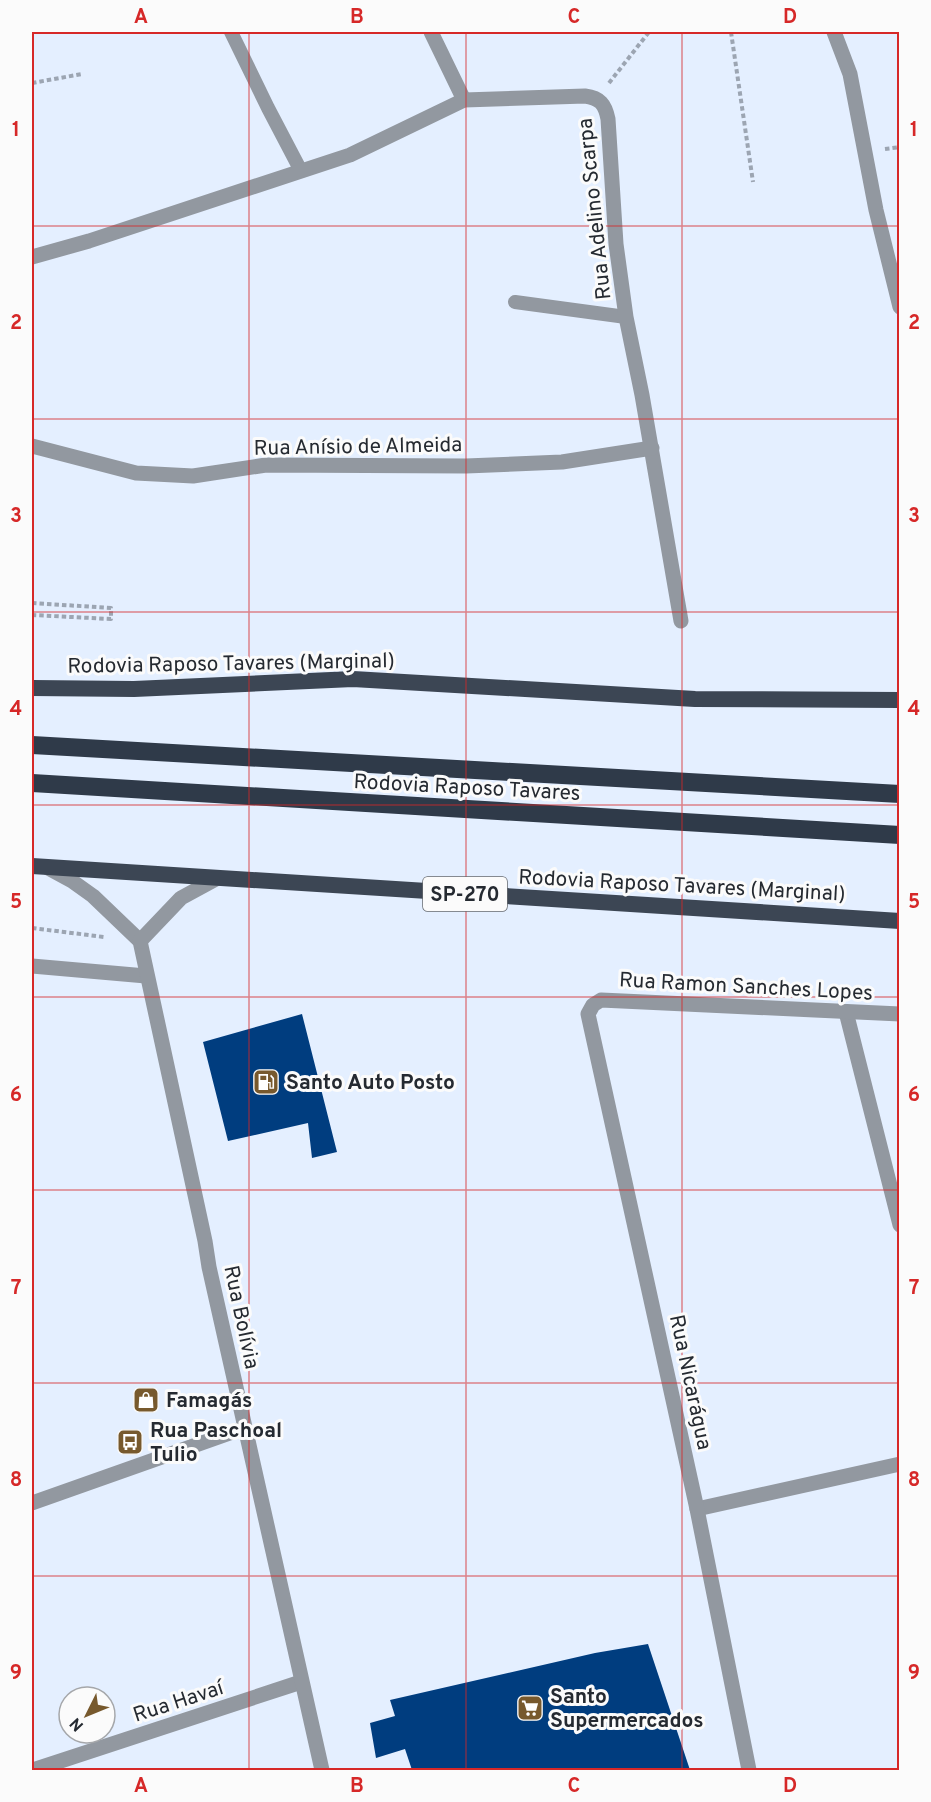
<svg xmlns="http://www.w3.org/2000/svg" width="931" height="1802" viewBox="0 0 931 1802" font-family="Overpass,sans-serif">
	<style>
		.building { fill: #003d7f }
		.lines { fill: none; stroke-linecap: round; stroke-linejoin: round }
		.path { stroke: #9ca5b2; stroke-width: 4; stroke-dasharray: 4.5 3; stroke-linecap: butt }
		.service { stroke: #9298a0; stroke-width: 14 }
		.minor { stroke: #9298a0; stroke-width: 15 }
		.tertiary { stroke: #9298a0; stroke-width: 15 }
		.trunk { stroke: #3c4654; stroke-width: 16 }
		.motorway { stroke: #2f3a49; stroke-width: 18 }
		.grid { fill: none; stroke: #d62828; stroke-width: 1.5; stroke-opacity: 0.55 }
		.labels { text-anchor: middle; stroke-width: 6; stroke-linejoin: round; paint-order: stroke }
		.shield { fill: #fbfbfb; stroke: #65696e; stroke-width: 1.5 }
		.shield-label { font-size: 20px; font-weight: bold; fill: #252a31 }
		.street-label { font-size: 21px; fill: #252a31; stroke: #fbfbfb }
		.poi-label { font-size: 21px; font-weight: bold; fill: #252a31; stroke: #fbfbfb; text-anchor: start }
		.neatline { fill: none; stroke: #d62828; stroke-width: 2 }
		.grid-label { font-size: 20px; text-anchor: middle; font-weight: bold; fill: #d62828 }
	</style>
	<rect width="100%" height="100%" fill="#e4efff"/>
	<!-- building -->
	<g class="building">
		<polygon points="302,1014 337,1152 312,1158 308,1123 228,1141 203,1042"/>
		<polygon points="648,1644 690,1770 412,1770 405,1749 376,1758 370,1723 395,1716 390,1700 595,1653"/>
	</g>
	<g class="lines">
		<!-- path -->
		<g class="path">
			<polyline points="731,32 753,182"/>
			<polyline points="32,83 82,74"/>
			<polyline points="609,83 649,32"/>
			<polyline points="885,149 900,147"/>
			<polyline points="32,603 111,608 111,619 32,615"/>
			<polyline points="32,928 104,937"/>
		</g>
		<!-- service -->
		<g class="service">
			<polyline points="231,32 268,108 301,171"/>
			<polyline points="515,302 626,317"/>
		</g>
		<!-- minor -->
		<g class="minor">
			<polyline points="431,32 464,100"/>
			<polyline points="834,32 850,74 876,210 900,307"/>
			<path d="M32 257 89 241 350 155 464 100 585 96C600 98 605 104 608 119L616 244 626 317 642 395 681 621"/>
			<polyline points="32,446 136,473 193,476 266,465 466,466 562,462 652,448"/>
			<polyline points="32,966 146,976"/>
			<polyline points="846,1012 900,1225"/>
			<polyline points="32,1503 244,1428"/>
			<polyline points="697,1509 900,1464"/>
			<polyline points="33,1770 301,1682"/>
			<polyline points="749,1770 697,1509 588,1014 593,1005 601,1000 900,1014"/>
		</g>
		<!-- tertiary -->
		<g class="tertiary">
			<polyline points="48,868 72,881 93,896 140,941 205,1241 209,1267 322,1770"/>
			<polyline points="140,941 181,898 216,879"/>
		</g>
		<!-- trunk -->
		<g class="trunk">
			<polyline points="32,688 134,689 353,679 695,699 900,700"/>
			<polyline points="32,866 900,921"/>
		</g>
		<!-- motorway -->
		<g class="motorway">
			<polyline points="32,745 900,794"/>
			<polyline points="32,783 900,835"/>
		</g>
	</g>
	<!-- grid -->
	<path class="grid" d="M249 32V1770M466 32V1770M682 32V1770M32 226H900M32 419H900M32 612H900M32 805H900M32 997H900M32 1190H900M32 1383H900M32 1576H900"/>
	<!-- icons -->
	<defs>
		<g id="fuel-square" transform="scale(1.35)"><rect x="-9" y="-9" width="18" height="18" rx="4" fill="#77592d" stroke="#fbfbfb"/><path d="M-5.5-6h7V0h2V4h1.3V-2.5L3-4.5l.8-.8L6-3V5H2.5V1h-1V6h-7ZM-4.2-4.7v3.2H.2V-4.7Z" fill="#fff"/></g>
		<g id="shop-square" transform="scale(1.35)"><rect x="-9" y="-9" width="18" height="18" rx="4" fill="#77592d" stroke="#fbfbfb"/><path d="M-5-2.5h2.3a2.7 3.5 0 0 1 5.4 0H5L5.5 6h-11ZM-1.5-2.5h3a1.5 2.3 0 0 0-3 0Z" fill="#fff"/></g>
		<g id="bus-square" transform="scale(1.35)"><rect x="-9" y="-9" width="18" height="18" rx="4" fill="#77592d" stroke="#fbfbfb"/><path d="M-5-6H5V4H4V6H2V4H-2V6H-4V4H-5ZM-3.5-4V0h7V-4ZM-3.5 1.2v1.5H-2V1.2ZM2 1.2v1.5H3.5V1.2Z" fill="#fff"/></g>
		<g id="supermarket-square" transform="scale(1.35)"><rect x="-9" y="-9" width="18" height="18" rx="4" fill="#77592d" stroke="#fbfbfb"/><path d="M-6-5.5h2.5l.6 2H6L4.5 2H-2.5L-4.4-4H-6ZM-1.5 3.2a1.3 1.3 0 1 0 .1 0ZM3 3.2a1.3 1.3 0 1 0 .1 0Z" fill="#fff"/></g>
	</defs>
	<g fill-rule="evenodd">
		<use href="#fuel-square" x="266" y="1082"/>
		<use href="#shop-square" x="146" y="1400"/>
		<use href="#bus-square" x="130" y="1442"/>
		<use href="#supermarket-square" x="530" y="1708"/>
	</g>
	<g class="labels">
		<!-- shield labels -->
		<rect class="shield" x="423" y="877" width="84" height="34" rx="4.5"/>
		<g class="shield-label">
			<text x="465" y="901">SP-270</text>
		</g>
		<!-- street labels -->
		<g class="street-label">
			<text transform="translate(594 209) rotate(-96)" y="7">Rua Adelino Scarpa</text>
			<text transform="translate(358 446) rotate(-1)" y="7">Rua Anísio de Almeida</text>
			<text transform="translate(231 663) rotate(-1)" y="7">Rodovia Raposo Tavares (Marginal)</text>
			<text transform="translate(467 787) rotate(3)" y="7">Rodovia Raposo Tavares</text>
			<text transform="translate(682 885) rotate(3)" y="7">Rodovia Raposo Tavares (Marginal)</text>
			<text transform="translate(746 986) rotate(3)" y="7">Rua Ramon Sanches Lopes</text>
			<text transform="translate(242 1317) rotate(78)" y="7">Rua Bolívia</text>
			<text transform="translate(691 1382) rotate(78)" y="7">Rua Nicarágua</text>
			<text transform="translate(178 1701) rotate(-18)" y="7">Rua Havaí</text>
		</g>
		<!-- poi labels -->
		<g class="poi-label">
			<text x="286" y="1089">Santo Auto Posto</text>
			<text x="166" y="1407">Famagás</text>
			<text x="150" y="1437">Rua Paschoal<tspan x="150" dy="24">Tulio</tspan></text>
			<text x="550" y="1703">Santo<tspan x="550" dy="24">Supermercados</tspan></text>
		</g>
	</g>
	<!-- border -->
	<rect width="931" height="1802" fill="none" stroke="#fbfbfb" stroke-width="66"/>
	<!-- north arrow -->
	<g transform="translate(87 1715) rotate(227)"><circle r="28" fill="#fbfbfb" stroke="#a5a7aa" stroke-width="1.5"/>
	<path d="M0-4.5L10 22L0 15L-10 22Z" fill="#77592d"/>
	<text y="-9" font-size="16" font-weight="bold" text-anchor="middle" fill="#252a31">N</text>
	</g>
	<rect x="33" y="33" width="865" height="1736" class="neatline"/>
	<g class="grid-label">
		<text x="141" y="23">A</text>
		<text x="357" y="23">B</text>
		<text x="574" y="23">C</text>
		<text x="790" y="23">D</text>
		<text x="16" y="136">1</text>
		<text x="914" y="136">1</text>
		<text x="16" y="329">2</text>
		<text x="914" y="329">2</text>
		<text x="16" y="522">3</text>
		<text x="914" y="522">3</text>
		<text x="16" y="715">4</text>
		<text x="914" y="715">4</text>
		<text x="16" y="908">5</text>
		<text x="914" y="908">5</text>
		<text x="16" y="1101">6</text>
		<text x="914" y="1101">6</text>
		<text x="16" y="1294">7</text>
		<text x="914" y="1294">7</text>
		<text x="16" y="1486">8</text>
		<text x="914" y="1486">8</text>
		<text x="16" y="1679">9</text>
		<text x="914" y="1679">9</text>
		<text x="141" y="1792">A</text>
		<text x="357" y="1792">B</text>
		<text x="574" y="1792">C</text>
		<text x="790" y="1792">D</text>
	</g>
</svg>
